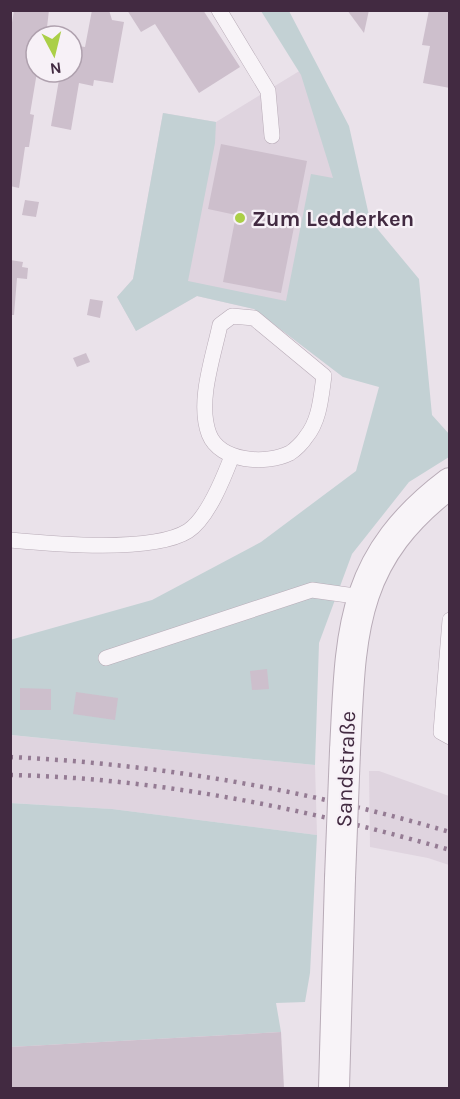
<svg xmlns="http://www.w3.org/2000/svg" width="460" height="1099" viewBox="0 0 460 1099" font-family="Karla,sans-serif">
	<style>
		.built { fill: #dfd4df }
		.green { fill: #c3d1d4 }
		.building { fill: #cdbfcc }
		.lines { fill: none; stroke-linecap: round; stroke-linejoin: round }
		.service-casing { stroke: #b8abb7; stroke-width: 16 }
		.minor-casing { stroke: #b8abb7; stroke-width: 32 }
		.service { stroke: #f8f4f8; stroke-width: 15 }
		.minor { stroke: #f8f4f8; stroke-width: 30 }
		.rail { stroke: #947b93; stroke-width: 4.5; stroke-dasharray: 3 6; stroke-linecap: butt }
		.minor-bridge-casing { stroke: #b8abb7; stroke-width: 32; stroke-linecap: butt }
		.minor-bridge { stroke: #f8f4f8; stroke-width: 30 }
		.poi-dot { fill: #abcf47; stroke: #f7f1f7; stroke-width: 2 }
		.labels { text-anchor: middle; stroke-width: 4.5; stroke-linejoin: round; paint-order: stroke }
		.poi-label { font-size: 22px; font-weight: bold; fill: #422a41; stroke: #f7f1f7; text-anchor: start }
		.street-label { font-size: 22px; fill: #422a41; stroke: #f7f1f7 }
	</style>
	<rect width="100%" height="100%" fill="#eae2ea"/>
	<!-- built -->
	<g class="built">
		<polygon points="301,70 338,187 343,377 254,309 197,296 136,331 117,297 133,279 163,113 216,122"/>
		<polygon points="10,735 315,765 317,835 112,809 11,803"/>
		<polygon points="369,771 379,771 449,796 449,865 428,858 370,847"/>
	</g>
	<!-- green -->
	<g class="green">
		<polygon points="261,11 289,11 349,126 370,220 419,279 432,415 450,435 449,457 409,482 352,554 319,643 315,765 11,735 10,640 152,600 261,542 356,471 379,387 343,377 254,309 197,296 136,331 117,297 133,279 163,113 216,122 215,143 188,281 286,301 311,174 333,178 301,75"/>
		<polygon points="10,803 112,809 317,835 310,973 305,1002 276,1003 281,1032 11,1047"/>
	</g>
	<!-- building -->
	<g class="building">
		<polygon points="14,10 49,10 46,36 36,36 37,72 30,114 34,115 29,147 25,147 19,188 10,186 10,35"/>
		<polygon points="92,10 109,10 112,20 124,22 113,83 94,80 93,86 79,83 71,130 51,126 60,74 72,72 72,45 85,47"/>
		<polygon points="127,10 203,10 240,67 199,93 155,24 141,32"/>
		<polygon points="347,10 369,10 364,33"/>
		<polygon points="429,10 450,10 450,88 423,83 430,46 422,45"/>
		<polygon points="221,144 307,161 281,293 223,282 236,215 208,209"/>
		<polygon points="25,200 39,202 36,217 22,215"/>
		<polygon points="10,260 23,262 22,267 28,268 27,279 17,278 14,315 10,315"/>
		<polygon points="90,299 103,301 100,318 87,315"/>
		<polygon points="86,353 90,362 77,367 73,358"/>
		<polygon points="267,669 269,689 252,690 250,671"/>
		<polygon points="20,688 51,689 51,710 20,710"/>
		<polygon points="76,692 118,698 115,720 73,714"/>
		<polygon points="281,1032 284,1088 10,1088 10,1047"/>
	</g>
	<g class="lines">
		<!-- service casing -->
		<g class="service-casing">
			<g id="service">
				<polyline points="219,10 268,91 272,136"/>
				<path d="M232 316 254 318 324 376C321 396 320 420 306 437 303 442 295 450 290 453 266 465 220 462 209 434 197 402 213 358 220 325Z"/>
				<path d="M10 540C53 544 153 553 188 531 208 518 224 477 232 456"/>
				<polyline points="450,620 441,732 450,737"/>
				<polyline points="106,658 312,590 362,597"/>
			</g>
		</g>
		<!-- minor casing -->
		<g class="minor-casing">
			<g id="minor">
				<path d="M345 751C351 635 348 560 450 483"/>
				<polyline points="334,1088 340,878"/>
			</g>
		</g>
		<!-- service -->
		<use href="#service" class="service"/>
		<!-- minor -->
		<use href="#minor" class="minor"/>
		<!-- rail -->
		<g class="rail">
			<path d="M10 757C160 764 306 790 450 832"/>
			<path d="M10 775C159 778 307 809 450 850"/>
		</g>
		<!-- minor-bridge casing -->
		<g class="minor-bridge-casing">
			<polyline id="minor-bridge" points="340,878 345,751"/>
		</g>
		<!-- minor-bridge -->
		<use href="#minor-bridge" class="minor-bridge"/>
	</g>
	<!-- markers -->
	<circle class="poi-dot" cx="240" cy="218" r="6"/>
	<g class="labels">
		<!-- poi labels -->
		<g class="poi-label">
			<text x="252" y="226">Zum Ledderken</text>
		</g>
		<!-- street labels -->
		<g class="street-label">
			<text transform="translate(345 769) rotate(-88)" y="8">Sandstraße</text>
		</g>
	</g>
	<!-- border -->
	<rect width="460" height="1099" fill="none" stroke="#422a41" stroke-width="24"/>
	<!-- north arrow -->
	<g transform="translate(54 54) rotate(173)"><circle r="28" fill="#f7f1f7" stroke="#afa1ae" stroke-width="1.5"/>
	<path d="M0-4.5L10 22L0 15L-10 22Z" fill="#abcf47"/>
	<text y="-9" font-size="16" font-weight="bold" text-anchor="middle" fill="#422a41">N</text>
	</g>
</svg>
